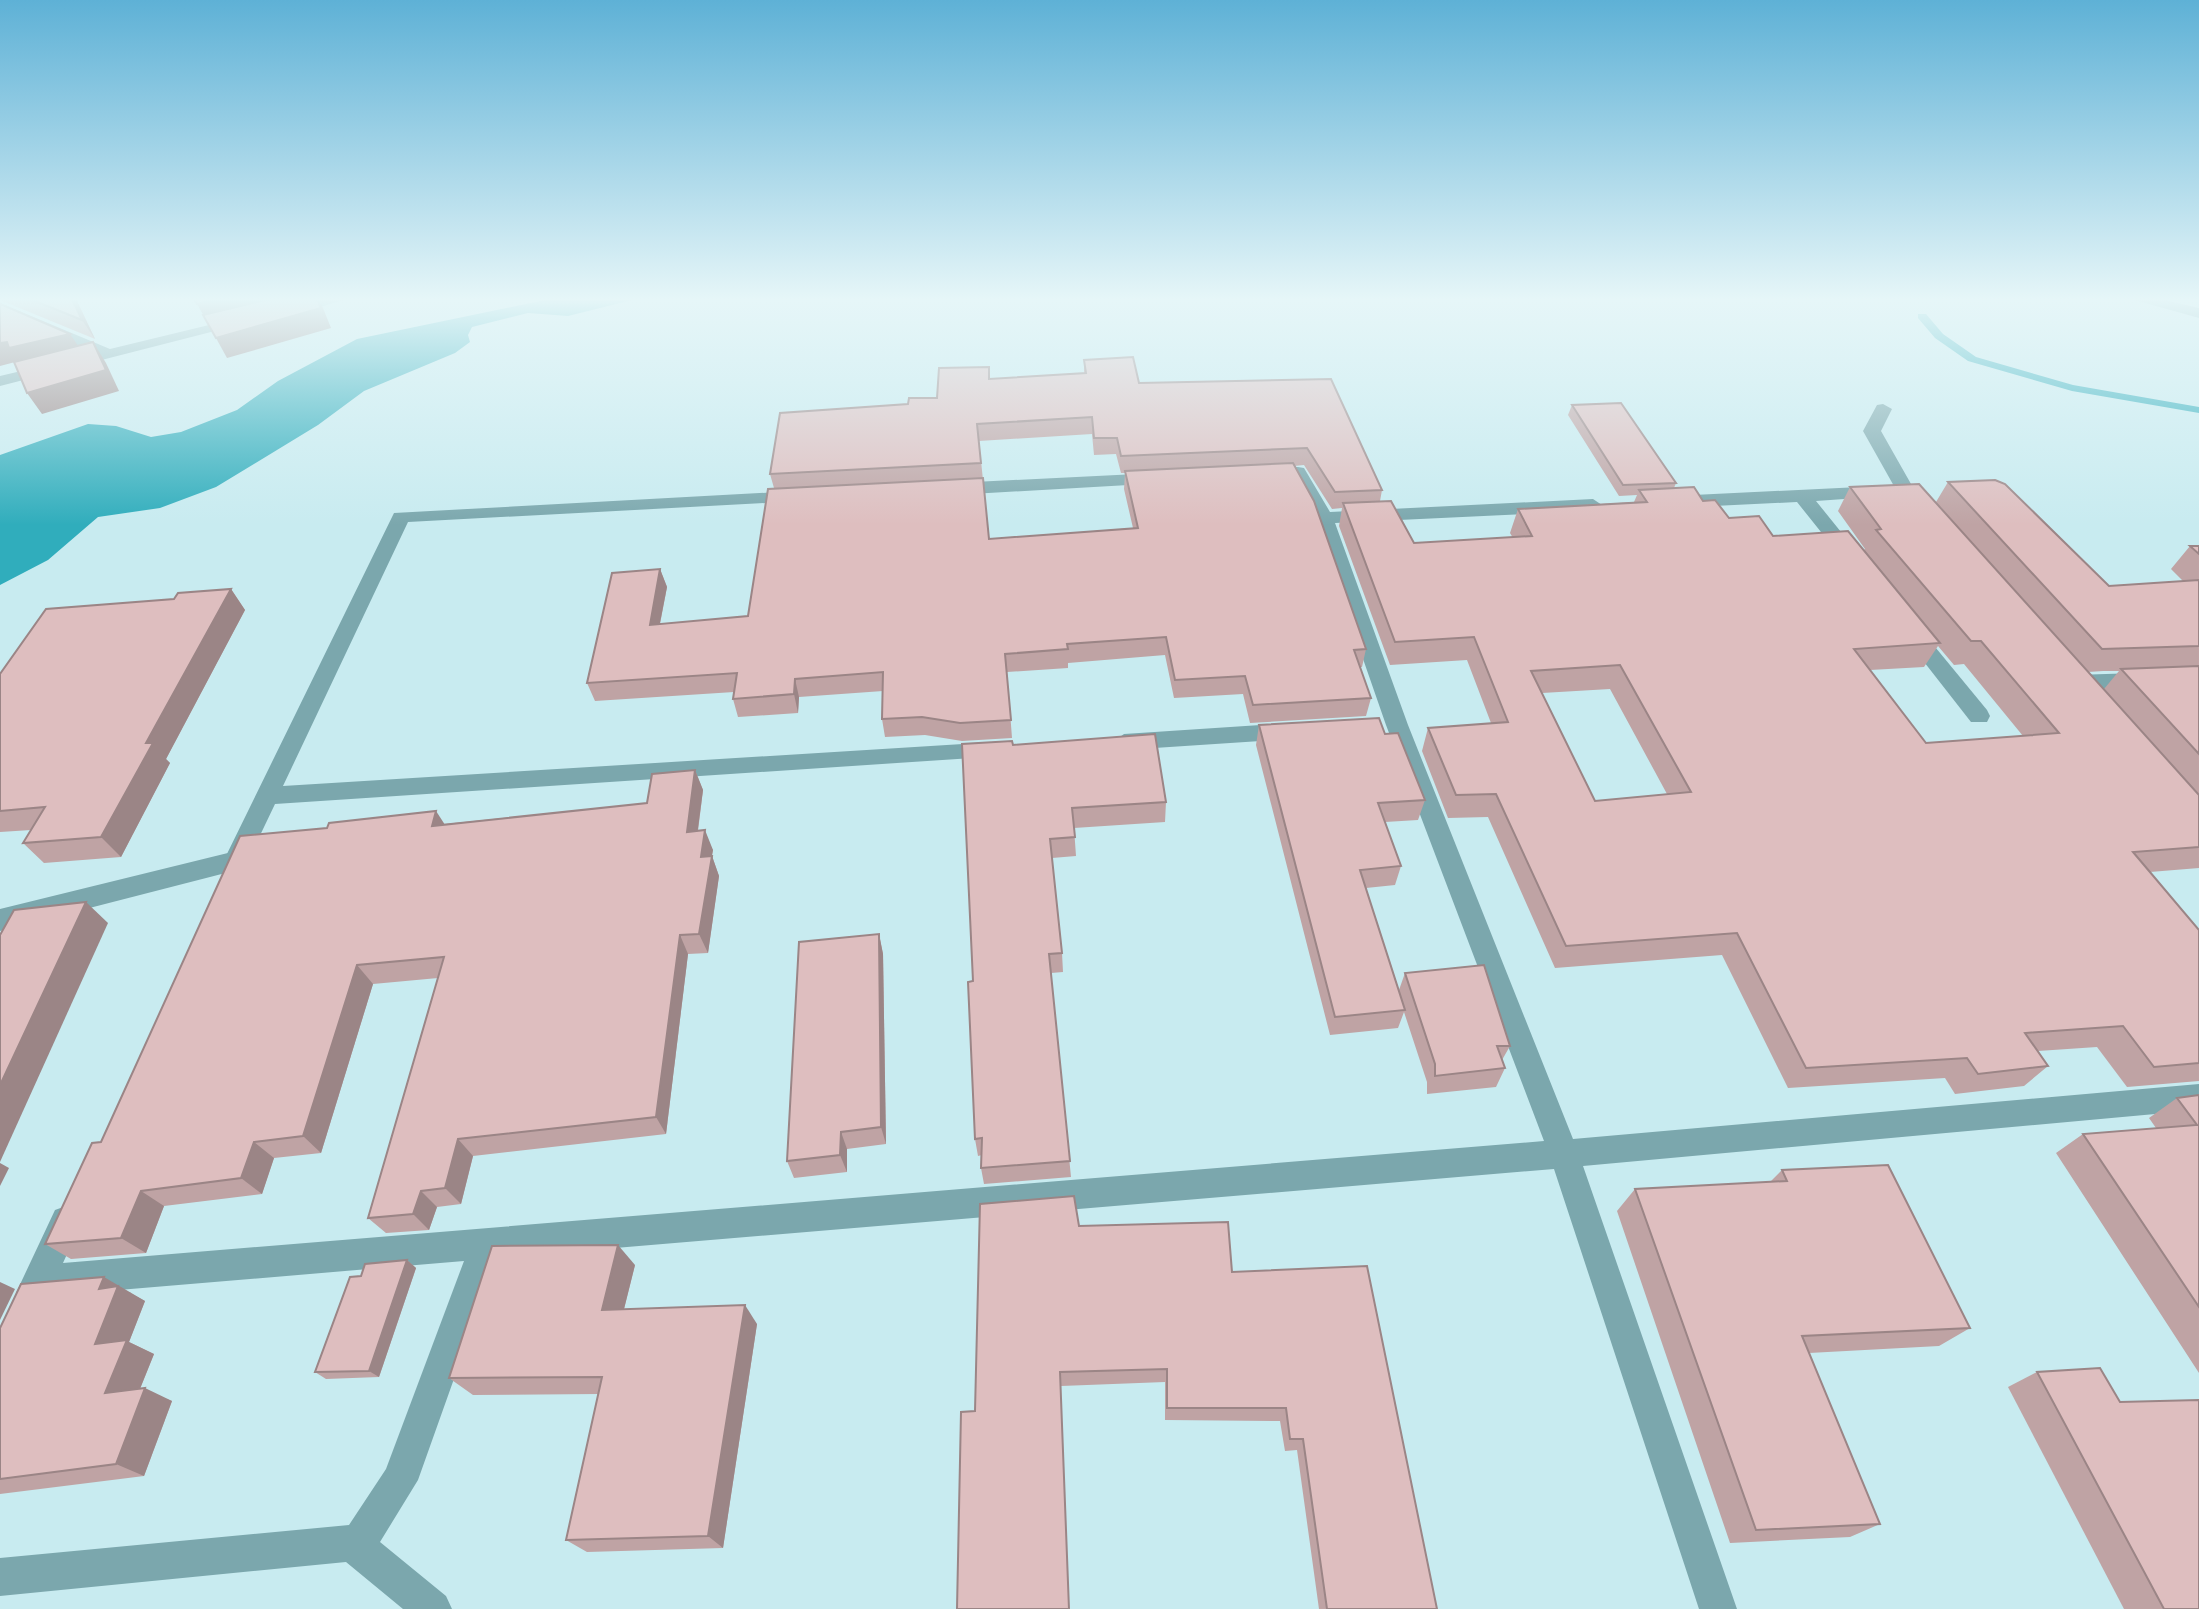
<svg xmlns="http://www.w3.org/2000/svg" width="2199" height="1609" viewBox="0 0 2199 1609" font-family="'Fira Sans Condensed',sans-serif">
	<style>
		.water { fill: #30adbc }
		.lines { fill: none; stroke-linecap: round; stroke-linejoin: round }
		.stream { fill: #30adbc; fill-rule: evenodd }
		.service { fill: #7ba7ad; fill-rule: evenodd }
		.minor { fill: #7ba7ad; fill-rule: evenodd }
		.wall { fill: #bfa3a4; fill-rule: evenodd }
		.shaded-wall { fill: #9b8586 }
		.building { fill: #debebf; stroke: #9b8586; stroke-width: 2; fill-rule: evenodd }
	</style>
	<rect width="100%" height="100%" fill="#c8ebf0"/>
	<!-- water -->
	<polygon class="water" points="550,299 636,299 568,316 528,313 472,327 468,335 470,342 455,353 364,391 318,425 216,487 160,508 98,517 48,560 0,585 0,455 88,424 116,426 151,437 181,432 237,410 278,381 357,339"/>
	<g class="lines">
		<!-- stream -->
		<polygon class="stream" points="1918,314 1926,314 1943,334 1976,357 2073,385 2199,407 2199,413 2072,391 1968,361 1935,338 1918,318"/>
		<!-- service -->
		<polygon class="service" points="236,851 245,854 248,861 245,868 0,931 0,909"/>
		<!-- minor -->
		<g class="minor">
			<polygon points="320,299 347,299 290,316 282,311"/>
			<polygon points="2131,299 2159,299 2199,308 2199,318"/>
			<polygon points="0,303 110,349 242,317 250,322 0,386 0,376 93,354 0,314"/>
			<polygon points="1883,404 1892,409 1881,431 1915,491 1913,495 1899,495 1863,431 1877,405"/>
			<polygon points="1298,467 1304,468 1330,512 1593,499 1602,505 1593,511 1335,523 1408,725 1573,1139 2199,1084 2199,1110 1583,1166 1737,1609 1699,1609 1554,1169 497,1258 418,1480 380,1542 446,1596 452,1609 403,1609 346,1562 0,1596 0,1558 349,1525 386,1469 464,1261 47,1296 43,1304 32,1309 21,1304 16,1293 55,1210 66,1206 77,1210 82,1221 63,1263 1544,1141 1386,725 1314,518 1292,478 1265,478 1256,473 1265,468"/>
			<polygon points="1157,473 1163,475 1163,483 954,495 945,489 954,483"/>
			<polygon points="1880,486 1887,488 1887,496 1816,501 1862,558 1852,564 1845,562 1797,502 1673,508 1664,502 1673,496"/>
			<polygon points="797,491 804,493 804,501 408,522 283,786 995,742 1003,744 1007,750 1003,756 275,804 244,869 235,872 226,869 223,862 394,513"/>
			<polygon points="1910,623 1917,625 1987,710 1990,716 1987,722 1971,722 1903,635 1900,630 1903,625"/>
			<polygon points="2199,671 2199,685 2075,691 2064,683 2075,675"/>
			<polygon points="1290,723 1301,731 1290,739 1124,750 1113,742 1124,734"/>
		</g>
	</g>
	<!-- wall -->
	<g class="wall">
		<polygon points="0,299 76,299 95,339 0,300"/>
		<path d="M1084 360 1139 383 1331 379 1382 490 1380 501 1414 543 1513 538 1510 533 1518 509 1634 502 1637 495 1619 496 1568 415 1572 405 1676 483 1674 488 1703 501 1729 518 1773 536 1864 550 1865 549 1838 511 1850 487 1936 502 1948 482 2109 586 2183 581 2171 569 2190 546H2199V868L2150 872 2199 930V1081L2127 1087 2097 1047 2038 1051 2048 1066 2024 1086 1955 1094 1945 1078 1788 1088 1722 955 1555 968 1488 817 1448 818 1422 751 1428 728 1491 723 1467 660 1390 665 1339 526 1342 508 1332 509 1304 465 1294 466 1366 649 1362 667H1360L1371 698 1366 716 1250 723 1243 694 1174 698 1165 655 1068 663V668L1007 672 1012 738 962 741 925 735 885 737 882 719 883 691 799 697 798 713 738 717 733 699 734 692 595 701 587 683 660 569 667 587 660 624 748 616 774 488 770 474 908 404 937 398 989 367 990 379 1084 373ZM1092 434 1094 455 1116 454 1121 473H1125L1124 489 1133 528 989 539 979 441ZM1938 646 1954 665 1964 664 2023 736 1926 743 1870 670 1924 667ZM2103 671H2119L2104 689 2088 672ZM1610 689 1667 794 1595 801 1542 693Z"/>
		<polygon points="231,589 245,610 166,759 170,763 121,857 44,863 23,843 31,830 0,832 0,674 174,599"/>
		<polygon points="1259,725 1385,734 1425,800 1418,820 1385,822 1401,866 1395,885 1366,888 1399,990 1405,973 1510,1046 1502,1060 1505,1068 1496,1087 1427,1094 1427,1082 1404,1012 1398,1028 1330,1035 1256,745"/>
		<polygon points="1013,745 1166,802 1165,822 1074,828 1076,856 1052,858 1062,953 1063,972 1051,973 1071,1177 984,1184 981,1168 982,1155 978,1156 975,1139 973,981"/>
		<polygon points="695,770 703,790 698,831 713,850 712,856 719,876 708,953 688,954 666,1134 473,1156 461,1204 437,1207 429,1230 386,1233 368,1218 438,978 373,984 321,1153 274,1158 262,1194 164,1206 146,1253 71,1259 45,1244 101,1142 444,824 647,803"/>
		<polygon points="879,934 883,954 886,1144 847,1149 847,1172 794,1178 787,1161"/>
		<polygon points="2199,1095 2199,1373 2056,1153 2083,1134 2156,1128 2149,1118 2177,1098"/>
		<polygon points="1782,1170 1970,1328 1939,1346 1809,1353 1880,1524 1850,1537 1730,1543 1617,1211 1635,1189 1770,1182"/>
		<polygon points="1079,1226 1232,1272 1437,1609 1319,1609 1297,1450 1285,1451 1280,1421 1165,1420 1165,1382 1061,1386 975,1411"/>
		<polygon points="407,1260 416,1268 379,1377 326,1379 315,1372 361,1276"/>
		<polygon points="635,1265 624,1309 757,1324 723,1548 587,1552 566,1540 599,1394 473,1395 449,1378"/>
		<polygon points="131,1292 130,1293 145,1301 129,1342 154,1354 140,1389 172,1401 144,1476 0,1494 0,1328"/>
		<polygon points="2037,1372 2120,1402 2199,1609 2124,1609 2008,1387"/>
	</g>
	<!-- shaded-wall -->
	<g class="shaded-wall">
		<polygon points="72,299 76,299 95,339 82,320"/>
		<polygon points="217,299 306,299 208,323 197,304"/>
		<polygon points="317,299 323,308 331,328 227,358 216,338"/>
		<polygon points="70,334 83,353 19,361 0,366 0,343"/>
		<polygon points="93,342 106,363 119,391 42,414 27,393"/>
		<polygon points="660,569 667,587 656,643 650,625"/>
		<polygon points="231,589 245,610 166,759 170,763 121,857 101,837 146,743"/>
		<polygon points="795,679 799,697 798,713 794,694"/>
		<polygon points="695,770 703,790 695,851 687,832"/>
		<polygon points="436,811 449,831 432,826"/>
		<polygon points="705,830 713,850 709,870 712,856 719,876 708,953 699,934 701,857"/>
		<polygon points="86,902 108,923 0,1162 0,1085"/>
		<polygon points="879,934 883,954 886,1144 881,1127"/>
		<polygon points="680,935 688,954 666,1134 656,1117"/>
		<polygon points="357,965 373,984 321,1153 303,1136"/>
		<polygon points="841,1132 847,1149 847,1172 840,1155"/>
		<polygon points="458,1139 473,1156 461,1204 445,1188"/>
		<polygon points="254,1142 274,1158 262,1194 241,1178"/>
		<polygon points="0,1163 9,1168 0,1186"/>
		<polygon points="141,1191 164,1206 146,1253 121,1238"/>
		<polygon points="421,1191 437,1207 429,1230 413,1214"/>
		<polygon points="618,1245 635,1265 619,1329 602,1310"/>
		<polygon points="407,1260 416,1268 379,1377 369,1371"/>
		<polygon points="104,1277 145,1301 129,1342 154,1354 133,1406 105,1393 95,1344 99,1289"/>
		<polygon points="0,1282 15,1289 0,1320"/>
		<polygon points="745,1305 757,1324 723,1548 708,1536"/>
		<polygon points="145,1388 172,1401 144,1476 116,1464"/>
	</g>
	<!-- building -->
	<g class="building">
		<polygon points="30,299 72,299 82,320"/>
		<polygon points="194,299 217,299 197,304"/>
		<polygon points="269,299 317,299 321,308 216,338 203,315"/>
		<polygon points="0,304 70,334 9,348 7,342 0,343"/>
		<polygon points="93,342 106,370 27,393 14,362"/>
		<polygon points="1133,357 1139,383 1331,379 1382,490 1335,492 1307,448 1121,456 1117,438 1094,438 1092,417 977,424 981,463 770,474 780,413 908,404 909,398 937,398 939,368 989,367 989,379 1086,373 1084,360"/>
		<polygon points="1621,403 1676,483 1623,485 1572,405"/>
		<polygon points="1293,463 1314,501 1366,649 1354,650 1371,698 1253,705 1245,676 1175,680 1166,637 1067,644 1068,649 1005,654 1011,720 960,723 922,717 882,719 883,672 795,679 794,694 733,699 737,673 587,683 612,573 660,569 650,625 748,616 768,489 983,478 989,539 1138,528 1125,471"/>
		<polygon points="1995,480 2005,484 2109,586 2199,580 2199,646 2102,649 1948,482"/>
		<path d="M1919 484 2199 795V847L2133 852 2199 930V1063L2154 1067 2123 1026 2025 1033 2048 1066 1978 1074 1967 1058 1806 1068 1737 933 1566 946 1496 794 1456 795 1428 728 1508 722 1474 637 1395 642 1343 503 1391 501 1414 543 1532 536 1518 509 1647 502 1639 490 1694 487 1703 501 1715 500 1729 518 1759 516 1773 536 1848 531 1940 643 1854 649 1926 743 2059 733 1981 641H1971L1876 530 1881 529 1850 487ZM1620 665 1691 792 1595 801 1531 671Z"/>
		<polygon points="2190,546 2199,546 2199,554"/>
		<polygon points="231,589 146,743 153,743 101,837 23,843 45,807 0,811 0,674 46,609 174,599 178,593"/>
		<polygon points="2199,666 2199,754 2121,669"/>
		<polygon points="1379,718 1385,734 1398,733 1425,800 1378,803 1401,866 1360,870 1405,1010 1335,1017 1259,725"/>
		<polygon points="1155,734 1166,802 1072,808 1075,837 1050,839 1062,953 1049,954 1070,1161 981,1168 982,1138 975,1139 968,982 973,981 962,744 1012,741 1013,745"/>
		<polygon points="695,770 687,832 705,830 701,857 712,856 699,934 680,935 656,1117 458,1139 445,1188 421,1191 413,1214 368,1218 444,957 357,965 303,1136 254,1142 241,1178 141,1191 121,1238 45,1244 92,1143 101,1142 240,836 327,828 329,823 436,811 432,826 647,803 652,774"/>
		<polygon points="86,902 0,1085 0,935 14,910"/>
		<polygon points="879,934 881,1127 841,1132 840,1155 787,1161 799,942"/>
		<polygon points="1484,965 1510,1046 1497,1046 1505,1068 1435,1076 1435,1064 1405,973"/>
		<polygon points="2199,1095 2199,1307 2083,1134 2197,1125 2177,1098"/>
		<polygon points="1888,1165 1970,1328 1802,1336 1880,1524 1756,1530 1635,1189 1787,1181 1782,1170"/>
		<polygon points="1074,1196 1079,1226 1228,1222 1232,1272 1367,1266 1437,1609 1327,1609 1303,1439 1290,1439 1286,1408 1167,1408 1167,1369 1060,1372 1069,1609 957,1609 961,1412 975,1411 980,1204"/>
		<polygon points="618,1245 602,1310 745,1305 708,1536 566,1540 602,1377 449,1378 492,1246"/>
		<polygon points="407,1260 369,1371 315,1372 350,1277 361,1276 365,1264"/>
		<polygon points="104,1277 99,1289 118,1286 95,1344 127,1340 105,1393 145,1388 116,1464 0,1479 0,1328 21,1284"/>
		<polygon points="2100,1368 2120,1402 2199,1400 2199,1609 2164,1609 2037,1372"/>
	</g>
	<!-- sky -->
	<linearGradient id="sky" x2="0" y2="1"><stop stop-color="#5eb1d6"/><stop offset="0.57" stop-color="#e6f6f8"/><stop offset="1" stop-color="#e6f6f8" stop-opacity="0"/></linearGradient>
	<rect width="2199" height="525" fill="url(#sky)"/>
</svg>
